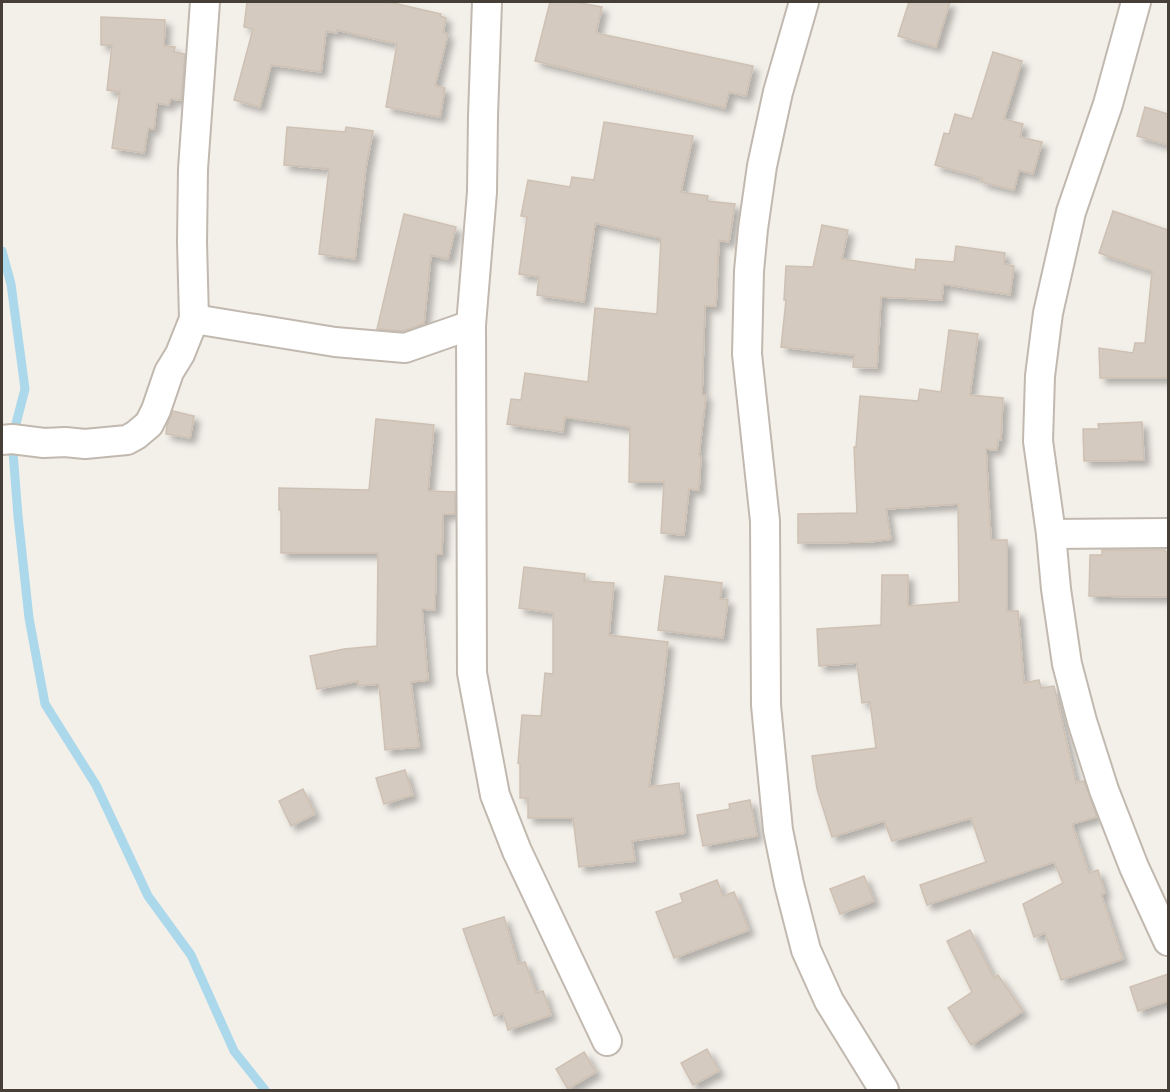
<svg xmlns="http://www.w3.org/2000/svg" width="1170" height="1092" viewBox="0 0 1170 1092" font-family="'Fira Sans Condensed',sans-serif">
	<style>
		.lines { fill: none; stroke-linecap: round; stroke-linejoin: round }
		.stream { stroke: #abd8eb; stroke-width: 9 }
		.building { fill: #d4cabf; stroke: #cec1b3; stroke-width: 1.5; filter: url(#shadow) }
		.minor-casing { stroke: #c1b9af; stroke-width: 32 }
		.minor { stroke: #fff; stroke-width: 28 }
	</style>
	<defs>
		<filter id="shadow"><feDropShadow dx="5.5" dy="5.5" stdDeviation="3" flood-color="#0004"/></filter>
	</defs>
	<rect width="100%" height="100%" fill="#f3efe9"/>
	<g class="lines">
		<!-- stream -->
		<polyline class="stream" points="2,251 11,284 25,389 12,439 18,516 29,618 45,704 96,785 148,896 191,955 234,1051 265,1090"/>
	</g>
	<!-- building -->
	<g class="building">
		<polygon points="247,2 389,2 441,14 440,16 446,18 443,33 448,34 435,86 445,88 440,117 386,107 397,44 337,30 337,33 326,31 321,72 271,65 260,107 234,100 253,29 244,27"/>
		<polygon points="550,2 575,2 602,7 596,33 753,66 746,96 729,92 725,108 535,61"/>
		<polygon points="909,2 950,2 936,47 898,36"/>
		<polygon points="101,17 165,20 164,46 175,47 174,52 185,54 181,100 170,99 169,105 157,103 154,129 148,128 144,153 112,148 120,92 107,90 112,45 101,45"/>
		<polygon points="993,52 1022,61 1004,119 1023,124 1020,137 1042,142 1033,174 1019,170 1014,190 981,182 982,178 935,165 944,133 949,134 955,114 972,119"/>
		<polygon points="1145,107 1168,114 1168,145 1137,136"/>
		<polygon points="604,122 693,136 681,192 708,196 707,201 735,204 729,242 719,240 716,306 705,306 702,395 706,395 699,456 701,456 699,490 689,489 684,535 661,533 664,482 629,482 630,427 565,417 563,432 507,424 511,399 521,400 525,373 588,382 595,308 657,314 661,238 595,223 584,302 537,295 539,277 519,274 527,217 521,216 528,180 570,187 572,177 594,180"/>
		<polygon points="287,127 345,132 346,127 373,131 366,167 355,259 319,254 329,169 284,165"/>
		<polygon points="1113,211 1168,230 1168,378 1100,378 1099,348 1133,353 1135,343 1145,343 1152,271 1099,253"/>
		<polygon points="404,214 456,227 448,259 431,255 424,324 403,331 377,329"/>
		<polygon points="822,225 848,230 842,259 915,270 916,259 954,262 956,246 1005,253 1004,264 1014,266 1010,295 943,284 942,300 881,297 877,368 853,367 854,355 781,347 786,300 784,300 786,266 813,267"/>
		<polygon points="949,330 978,334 970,395 1003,398 1001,440 998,440 997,450 986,449 991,540 1007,540 1007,611 1018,611 1024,683 1039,680 1041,688 1054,686 1076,783 1084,781 1096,814 1096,817 1072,824 1089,873 1098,870 1105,893 1101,894 1123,959 1061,980 1045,933 1034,937 1023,904 1063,883 1054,862 927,905 920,885 986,862 971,818 892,841 884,821 832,837 817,789 812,756 876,748 870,702 862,703 857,663 819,666 817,629 881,625 882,575 908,575 908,606 959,602 958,504 886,509 891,539 869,542 798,543 798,514 857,513 854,447 856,447 860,396 918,401 920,389 941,392"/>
		<polygon points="173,411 194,416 190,438 166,434 167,425"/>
		<polygon points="376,419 434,425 428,491 455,492 455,514 443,514 442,554 436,554 435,610 422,609 428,680 411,682 419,747 385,750 379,684 358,686 358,681 317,689 310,656 344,649 377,646 378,553 281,553 281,510 279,510 279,488 369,490"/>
		<polygon points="1142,422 1144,460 1084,461 1083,429 1099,429 1098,424"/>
		<polygon points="1102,550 1165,550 1166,552 1168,552 1168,597 1089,596 1090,555 1102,555"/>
		<polygon points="524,567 585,574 584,581 614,583 609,635 668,642 663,689 649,787 679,783 685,833 632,841 635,861 579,867 573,818 528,818 528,798 520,798 520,764 518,763 522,715 541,716 545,673 553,674 553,613 519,608"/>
		<polygon points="665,576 722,583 720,599 728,600 723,638 658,630"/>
		<polygon points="405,770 413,795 384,804 376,778"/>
		<polygon points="303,789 315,814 291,826 279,801"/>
		<polygon points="750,800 757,836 703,846 697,815 730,809 729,804"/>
		<polygon points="864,876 874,901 840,914 830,889"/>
		<polygon points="717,880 723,896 734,892 749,930 674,958 656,912 683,902 680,894"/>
		<polygon points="504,917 518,964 525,962 536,993 543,991 551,1015 508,1030 503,1013 494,1016 463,929"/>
		<polygon points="970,930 994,978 998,975 1023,1011 971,1045 948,1008 972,992 947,941"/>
		<polygon points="1168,974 1168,1001 1138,1011 1130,987"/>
		<polygon points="707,1049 719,1071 693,1085 681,1063"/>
		<polygon points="584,1052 596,1072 568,1089 556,1069"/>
	</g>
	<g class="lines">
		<!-- minor casing -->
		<g class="minor-casing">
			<g id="minor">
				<polyline points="487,2 483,116 482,192 471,325 472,673 495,795 517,851 607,1041"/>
				<polyline points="804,2 778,92 762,166 753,229 749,271 747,354 765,521 766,705 778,830 789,884 806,950 829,1001 884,1090"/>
				<polyline points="1136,2 1108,104 1071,212 1048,313 1040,376 1038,441 1051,534 1056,589 1067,664 1082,721 1104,790 1134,867 1168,941"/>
				<polyline points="194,319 335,342 405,348 471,325"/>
				<polyline points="2,440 12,439 44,443 65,442 85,444 127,440 136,435 149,424 156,410 169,372 180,354 194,319 192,242 193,169 205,2"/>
				<polyline points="1051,534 1168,533"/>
			</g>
		</g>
		<!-- minor -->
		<use href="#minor" class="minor"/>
	</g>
	<!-- border -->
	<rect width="1170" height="1092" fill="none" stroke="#463f38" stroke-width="6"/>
</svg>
